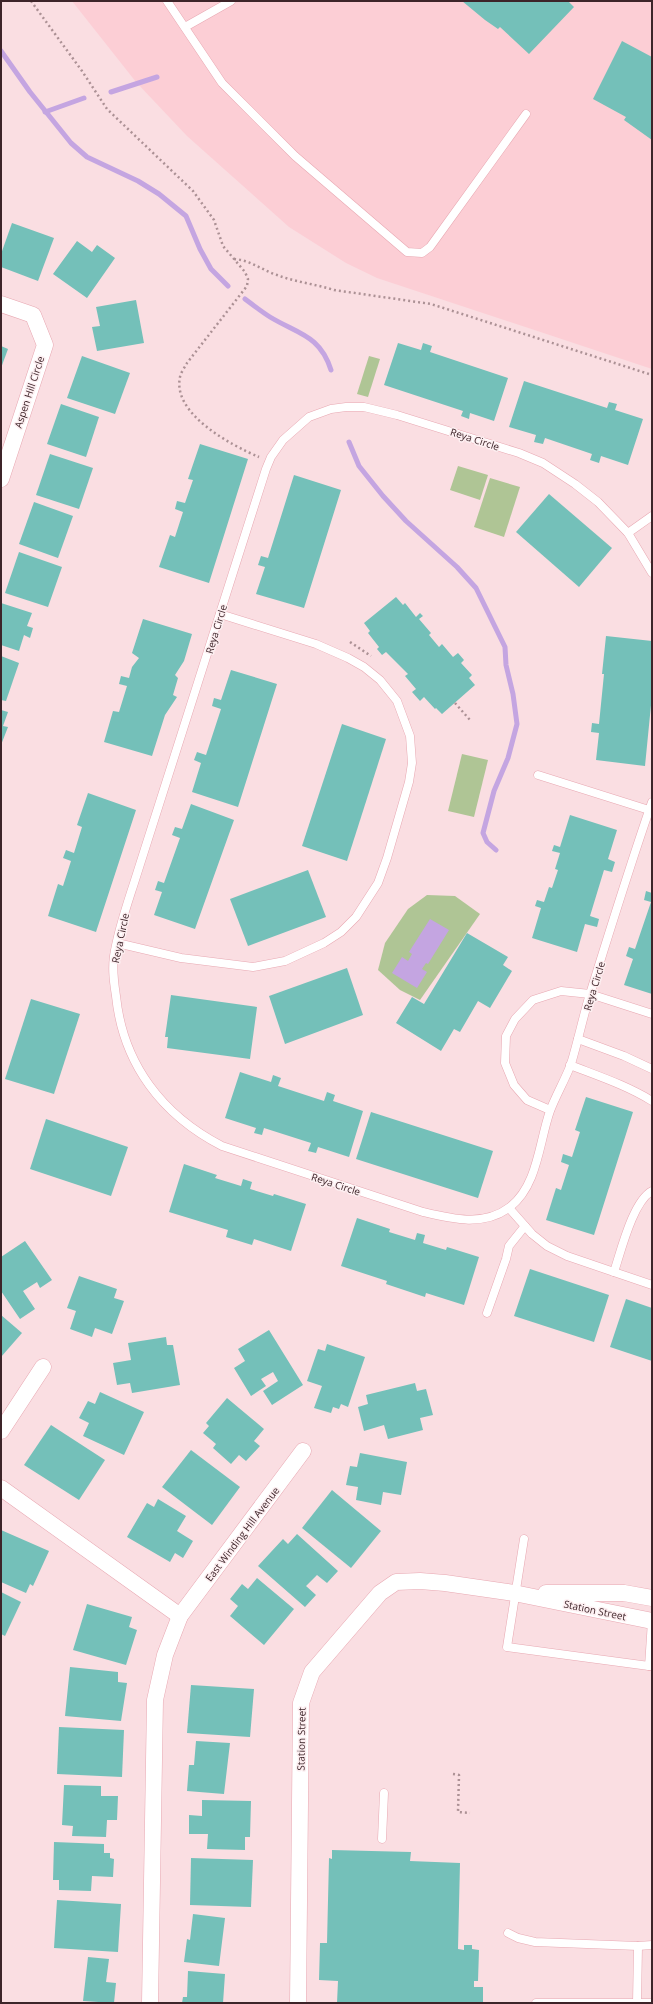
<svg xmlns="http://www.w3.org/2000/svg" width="653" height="2004" viewBox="0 0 653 2004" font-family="'Open Sans',sans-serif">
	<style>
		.built { fill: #fcced5 }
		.green { fill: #afc595 }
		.water { fill: #c4a5e1 }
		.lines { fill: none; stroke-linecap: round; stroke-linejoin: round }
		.stream { stroke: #c4a5e1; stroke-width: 5 }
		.building { fill: #74c0b9 }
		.service-casing { stroke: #e8a8b2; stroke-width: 9 }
		.minor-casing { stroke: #e8a8b2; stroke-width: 17 }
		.path { stroke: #ac9195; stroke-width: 2.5; stroke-dasharray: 2 3; stroke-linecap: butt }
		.service { stroke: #fff; stroke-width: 8 }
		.minor { stroke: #fff; stroke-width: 16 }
		.labels { text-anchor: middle; stroke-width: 3; stroke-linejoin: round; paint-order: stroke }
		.street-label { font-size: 10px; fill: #3d2429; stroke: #fdeff1 }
	</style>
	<rect width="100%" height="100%" fill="#fadee2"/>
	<!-- built -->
	<polygon class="built" points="72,1 652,1 652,369 377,278 346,263 289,227 187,136 136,82"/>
	<!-- green -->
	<g class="green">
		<polygon points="369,356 380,359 368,397 357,394"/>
		<polygon points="458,466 488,475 480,500 450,490"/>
		<polygon points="490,478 520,487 504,537 474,527"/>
		<polygon points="462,754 488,760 474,817 448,811"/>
		<polygon points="427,895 455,896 480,914 420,1000 400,990 378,970 385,943 408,909"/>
	</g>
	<!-- water -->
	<polygon class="water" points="430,919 449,930 428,964 426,963 422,969 427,972 417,988 392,973 402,957 408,961 412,954 409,952"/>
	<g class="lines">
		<!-- stream -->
		<g class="stream">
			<polyline points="1,51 30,92 71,143 87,157 138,181 159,194 186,216 200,249 211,269 228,286"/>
			<polyline points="111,92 157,77"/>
			<polyline points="45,112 84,98"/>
			<path d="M245 299C253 305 262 312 270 317 298 334 320 335 331 370"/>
			<polyline points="349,442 359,466 383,496 406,521 457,567 476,588 505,647 506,665 513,694 517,724 508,758 494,791 483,833 487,842 496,850"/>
		</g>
	</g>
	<!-- building -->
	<g class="building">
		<polygon points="462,1 568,1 574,7 529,54 500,27 498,29 485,20"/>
		<polygon points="622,41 652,57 652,140 624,120 626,117 593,99"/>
		<polygon points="12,223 54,238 38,281 1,267 1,254"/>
		<polygon points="77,241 92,252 97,245 115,258 87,298 53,274"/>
		<polygon points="136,300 144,343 97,351 92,327 100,326 96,307"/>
		<polygon points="398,343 421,350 423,343 432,346 430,352 508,378 494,421 470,413 469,419 461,416 463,411 384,385"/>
		<polygon points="1,346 8,349 1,368"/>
		<polygon points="82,356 130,373 115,414 67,398"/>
		<polygon points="524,381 607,408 609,402 617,404 615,410 643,419 628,465 601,456 599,463 590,460 592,454 545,438 543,444 534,442 536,435 509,427"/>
		<polygon points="61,404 99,417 86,457 47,444"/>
		<polygon points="200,444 248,459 209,583 159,567 170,535 175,537 183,512 175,509 177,501 185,503 193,480 188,479"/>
		<polygon points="50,454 93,468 79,509 36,495"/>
		<polygon points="294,475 341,490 304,608 256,594 265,567 258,565 261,556 268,558"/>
		<polygon points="549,494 612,548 579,587 516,532"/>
		<polygon points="34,502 73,516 58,558 19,544"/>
		<polygon points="19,552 62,567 48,607 5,593"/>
		<polygon points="396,597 403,605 405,603 416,617 420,613 423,616 419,619 431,633 429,635 439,647 442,644 453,657 458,653 464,660 461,663 472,675 469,678 475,685 442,714 436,708 435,709 424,697 420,701 412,692 416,689 405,676 408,674 386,652 382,655 377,649 379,647 368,633 370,631 364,623"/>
		<polygon points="1,603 32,613 27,626 33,628 30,638 24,635 19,651 1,645"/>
		<polygon points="143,619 192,634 184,661 175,675 178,678 173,695 177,697 165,715 152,756 104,742 113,711 119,712 127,686 119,684 121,676 129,678 132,667 139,658 132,653"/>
		<polygon points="606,636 652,641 652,695 645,766 596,760 599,733 591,732 592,723 599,724 604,674 602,674"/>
		<polygon points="1,656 19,663 6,701 1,700"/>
		<polygon points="231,670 277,684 238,807 192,792 201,763 194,760 197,752 206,755 221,709 212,706 214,698 221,700"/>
		<polygon points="1,710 8,712 3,726 8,727 1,745"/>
		<polygon points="342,724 386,739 347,861 302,846"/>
		<polygon points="88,793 136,810 96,932 48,916 58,884 63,886 71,861 63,858 66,850 74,853 82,827 77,825"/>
		<polygon points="191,804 234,820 195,929 154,915 162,892 155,890 158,881 164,883 180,838 172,835 175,827 182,829"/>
		<polygon points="570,815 617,830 608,859 615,862 612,872 604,870 590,916 599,919 597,927 585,924 577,952 532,938 541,908 535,906 537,900 544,902 549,887 552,888 558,870 555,869 560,853 552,851 554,845 560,847"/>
		<polygon points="308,870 326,917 248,946 230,899"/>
		<polygon points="646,891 652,893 652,994 624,985 633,959 626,956 629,947 635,949 651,902 644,900"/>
		<polygon points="467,933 508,957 503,965 512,971 490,1008 478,1001 460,1032 454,1029 441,1051 396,1023 412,997 424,1004"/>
		<polygon points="347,968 363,1015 285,1044 269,996"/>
		<polygon points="171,995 257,1007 250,1059 167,1048 168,1037 165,1037"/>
		<polygon points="31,999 80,1014 54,1094 5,1079"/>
		<polygon points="240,1072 271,1082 273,1075 281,1078 278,1086 324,1101 327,1092 335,1095 333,1101 363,1111 349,1157 318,1147 316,1153 308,1151 311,1143 264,1128 262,1135 254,1133 256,1128 225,1118"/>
		<polygon points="586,1097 633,1112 594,1235 546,1220 556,1188 561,1190 569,1165 561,1162 563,1154 572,1157 580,1132 575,1130"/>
		<polygon points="371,1112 493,1151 478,1198 356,1159"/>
		<polygon points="46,1119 128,1147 111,1196 30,1169"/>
		<polygon points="184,1164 217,1175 215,1178 241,1186 243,1179 252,1182 250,1189 273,1196 274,1194 306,1204 291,1251 254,1239 252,1245 226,1237 228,1230 169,1212"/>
		<polygon points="357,1218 390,1229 389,1232 415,1240 417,1233 425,1235 423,1243 446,1250 447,1247 479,1257 464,1305 426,1293 425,1297 386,1284 387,1281 341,1266"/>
		<polygon points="25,1241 52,1280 40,1288 37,1282 23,1291 35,1309 20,1319 1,1291 1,1257"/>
		<polygon points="530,1269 609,1295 594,1342 514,1316"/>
		<polygon points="79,1276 117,1289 114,1298 124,1301 112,1334 95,1328 92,1337 70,1329 76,1311 67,1308"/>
		<polygon points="626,1299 652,1308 652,1361 610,1347"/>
		<polygon points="1,1315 22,1333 1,1357"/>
		<polygon points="269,1330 303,1385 272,1405 263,1391 278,1381 273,1372 261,1379 266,1386 251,1396 234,1368 245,1361 238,1349"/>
		<polygon points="166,1337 167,1345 173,1345 180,1385 132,1393 130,1383 117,1385 113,1363 131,1360 128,1343"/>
		<polygon points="327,1344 365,1357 348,1407 341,1404 339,1409 333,1407 331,1413 314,1408 322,1386 307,1381 318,1349 325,1351"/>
		<polygon points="415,1383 417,1391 426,1389 433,1415 420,1418 423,1430 388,1439 384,1425 364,1431 358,1407 368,1404 366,1395"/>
		<polygon points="100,1392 144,1412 124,1455 83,1436 89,1423 79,1418 88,1401 95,1404"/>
		<polygon points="227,1398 264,1429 254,1441 260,1446 246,1461 239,1455 231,1464 213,1448 216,1444 203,1433 209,1426 206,1423"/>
		<polygon points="51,1425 105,1460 79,1500 24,1465"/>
		<polygon points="191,1450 240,1487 212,1525 162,1487"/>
		<polygon points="360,1453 407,1462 401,1495 383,1492 381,1505 356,1500 358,1487 346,1485 350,1466 357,1467"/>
		<polygon points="332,1490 381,1531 351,1568 302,1528"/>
		<polygon points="158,1499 186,1516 177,1531 193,1541 183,1558 175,1553 170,1562 127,1537 147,1503 154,1507"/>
		<polygon points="1,1530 49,1551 33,1586 30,1584 26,1593 1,1582"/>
		<polygon points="297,1534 338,1571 327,1583 317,1575 306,1586 316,1595 305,1607 258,1566 283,1539 288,1544"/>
		<polygon points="257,1578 294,1609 264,1645 230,1616 238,1606 230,1599 242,1584 248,1589"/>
		<polygon points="1,1592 21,1602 5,1636 1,1634"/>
		<polygon points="87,1604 132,1617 129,1627 137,1630 126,1665 73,1650"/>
		<polygon points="70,1667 118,1672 118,1682 127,1683 121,1721 65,1716"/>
		<polygon points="191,1685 254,1689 250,1737 187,1733"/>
		<polygon points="59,1727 124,1730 122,1777 57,1774"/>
		<polygon points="196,1741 230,1743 224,1794 187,1791 189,1765 194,1765"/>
		<polygon points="64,1785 101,1786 101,1796 118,1796 117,1820 107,1820 106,1837 72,1836 73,1826 62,1825"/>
		<polygon points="202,1800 251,1801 250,1837 245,1837 245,1850 207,1849 208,1834 189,1834 189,1815 202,1816"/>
		<polygon points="54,1842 104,1844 104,1853 110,1853 110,1858 114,1859 113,1877 92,1876 91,1891 59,1890 59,1880 53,1880"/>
		<polygon points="332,1850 411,1852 410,1861 460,1863 458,1949 464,1950 464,1945 472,1945 472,1949 479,1950 478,1981 474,1981 474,1987 483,1987 483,2003 337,2003 338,1981 319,1980 320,1943 327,1943 329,1858 332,1859"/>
		<polygon points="191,1858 253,1860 251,1907 190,1905"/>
		<polygon points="57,1900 121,1904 118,1952 54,1948"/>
		<polygon points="193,1914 225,1918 219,1966 184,1962 187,1939 190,1940"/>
		<polygon points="88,1957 109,1959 106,1982 116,1983 114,2003 83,2001"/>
		<polygon points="188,1971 225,1974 223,2003 182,2003 183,1997 187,1997"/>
	</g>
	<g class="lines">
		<!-- service casing -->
		<g class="service-casing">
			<g id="service">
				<polyline points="167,1 222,83 295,156 407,252 422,253 430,247 526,114"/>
				<polyline points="185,27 231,1"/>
				<polyline points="628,533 652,516"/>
				<path d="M652 573 628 533 598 502 575 484 543 463 519 453 397 415 364 407H346L331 409 309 417 283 440 271 457 266 469 135 880C127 905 118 930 114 956 112 970 114 983 116 996 123 1064 162 1115 222 1146L423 1212C452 1219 484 1227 510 1207 538 1185 539 1142 550 1111 556 1095 565 1080 571 1064 578 1041 583 1017 590 994 610 930 630 865 652 802"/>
				<polyline points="538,775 649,810"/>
				<polyline points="117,943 181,958 253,967 285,961 324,943 341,932 356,917 378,883 387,858 409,782 412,763 410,736 397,701 380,680 364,667 348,658 316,644 220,614"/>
				<polyline points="578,1039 624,1056 652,1069"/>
				<path d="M570 1065C598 1076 626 1085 652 1101"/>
				<polyline points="550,1110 527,1100 514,1085 505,1063 506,1036 515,1019 533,1000 561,991 590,994 652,1014"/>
				<polyline points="509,1208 532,1234 547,1246 567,1256 652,1285"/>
				<path d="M614 1272C621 1251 633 1201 652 1191"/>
				<polyline points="487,1313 506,1259 509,1246 525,1226"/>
				<polyline points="524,1539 507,1647 649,1666"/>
				<polyline points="652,1621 649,1666 652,1666"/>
				<polyline points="382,1839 384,1793"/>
				<polyline points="508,1933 518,1938 535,1942 638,1946"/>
				<polyline points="536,2003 652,2003"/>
				<polyline points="637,2003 638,1946 652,1945"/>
			</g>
		</g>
		<!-- minor casing -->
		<g class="minor-casing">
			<g id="minor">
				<polyline points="1,304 33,315 45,345 1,479"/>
				<polyline points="1,1431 43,1367"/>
				<polyline points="1,1488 180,1616"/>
				<polyline points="546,1593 624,1593 652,1598"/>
				<polyline points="150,2003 155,1700 165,1655 180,1616 303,1451"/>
				<polyline points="298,2003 301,1703 312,1672 380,1593 396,1582 420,1581 445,1583 514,1593 652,1621"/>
			</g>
		</g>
		<!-- path -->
		<g class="path">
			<path d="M31 1 82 71 107 109 193 191 214 220 223 246 245 272 248 279 247 286 187 363C185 367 181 372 180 377 172 414 231 445 259 457"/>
			<path d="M234 259C250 260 262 270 277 275 295 282 315 284 334 290L431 304 652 375"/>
			<polyline points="350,642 371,656"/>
			<polyline points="455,703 470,720"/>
			<polyline points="453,1774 459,1775 458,1812 470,1813"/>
		</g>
		<!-- service -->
		<use href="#service" class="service"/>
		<!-- minor -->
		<use href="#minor" class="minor"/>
	</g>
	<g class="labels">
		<!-- street labels -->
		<g class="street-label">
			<text transform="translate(29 392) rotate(-72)" y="4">Aspen Hill Circle</text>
			<text transform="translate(475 439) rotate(18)" y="4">Reya Circle</text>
			<text transform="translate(216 629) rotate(-73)" y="4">Reya Circle</text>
			<text transform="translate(120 938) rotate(-78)" y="4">Reya Circle</text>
			<text transform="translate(594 986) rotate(-73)" y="4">Reya Circle</text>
			<text transform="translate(336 1184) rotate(18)" y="4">Reya Circle</text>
			<text transform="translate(242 1534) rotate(-53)" y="4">East Winding Hill Avenue</text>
			<text transform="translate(595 1610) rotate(12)" y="4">Station Street</text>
			<text transform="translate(301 1739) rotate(-89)" y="4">Station Street</text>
		</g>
	</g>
	<!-- border -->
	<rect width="653" height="2004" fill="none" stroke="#3d2429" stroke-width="4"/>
</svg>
